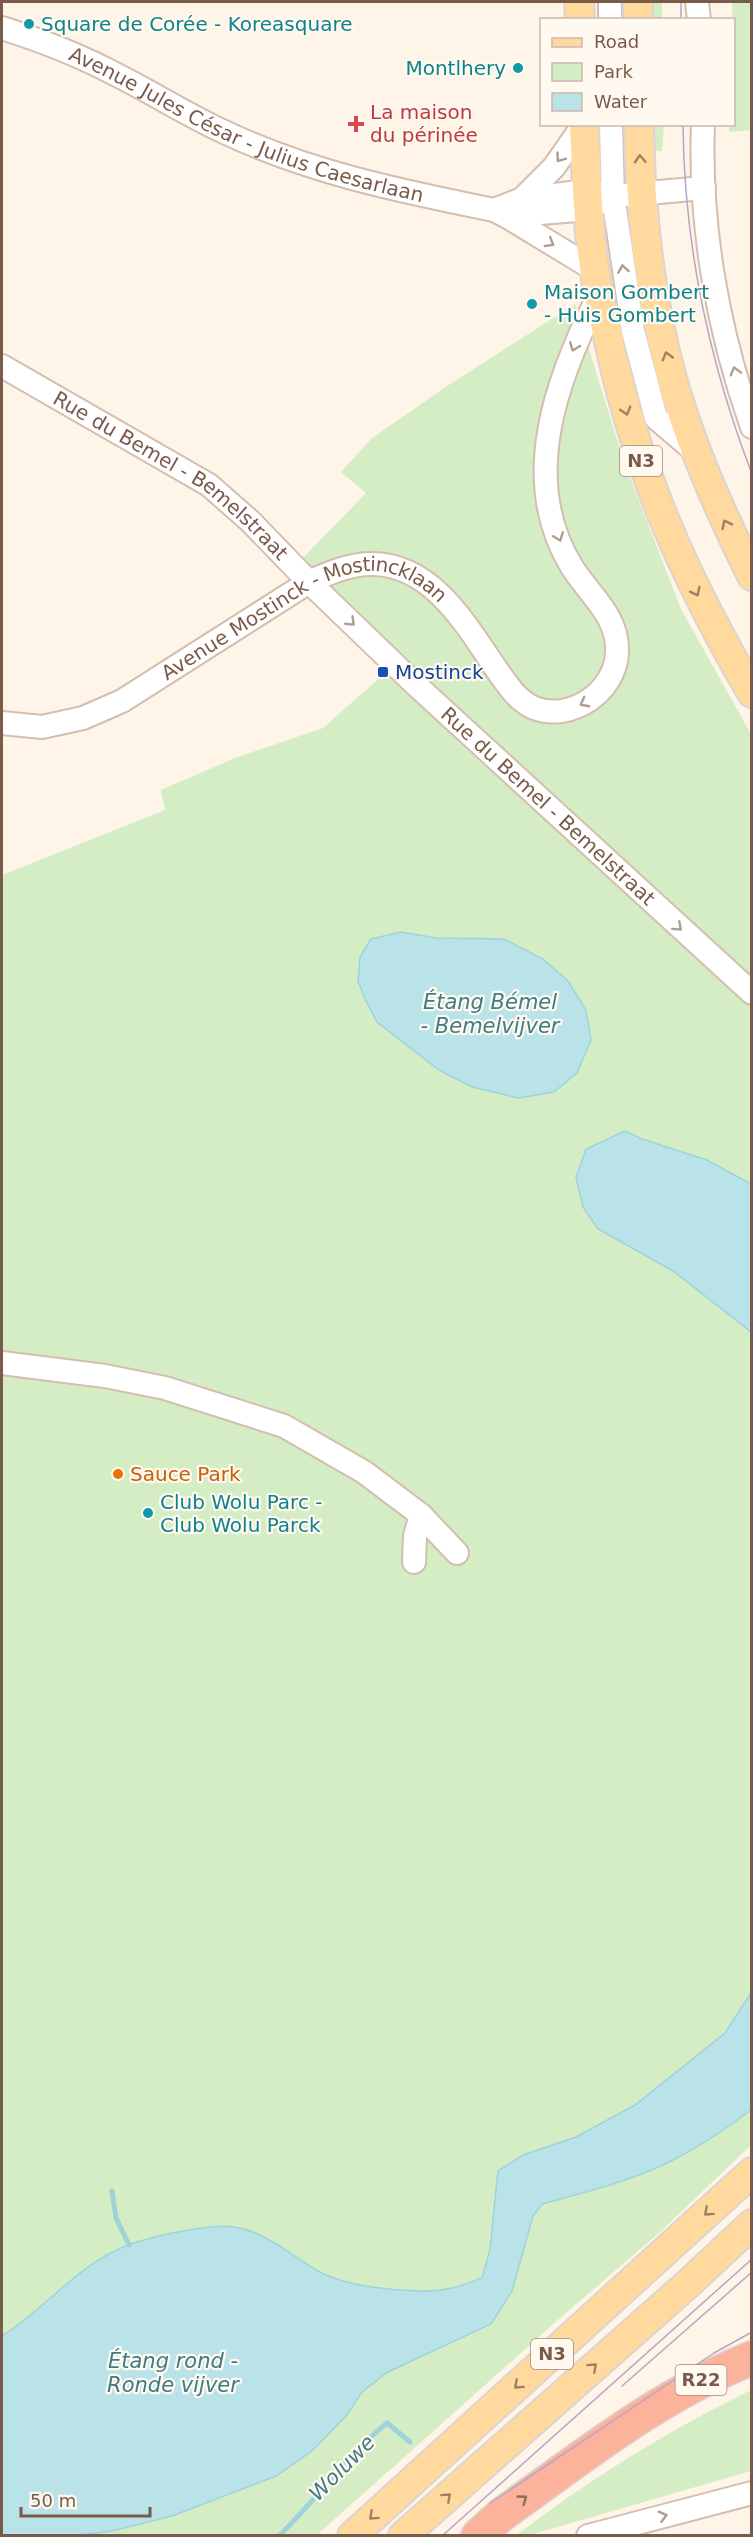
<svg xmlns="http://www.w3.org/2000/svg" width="753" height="2537" viewBox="0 0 753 2537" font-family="'DejaVu Sans',sans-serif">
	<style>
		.green { fill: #d5edc4 }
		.water { fill: #bae3e9; stroke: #9fd3dc; stroke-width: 1.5 }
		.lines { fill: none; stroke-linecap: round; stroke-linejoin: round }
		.stream { stroke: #9fd3dc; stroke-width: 5 }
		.minor-casing { stroke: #d4beaf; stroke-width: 26 }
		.major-casing { stroke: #dcd4d0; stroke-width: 32 }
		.highway-casing { stroke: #dcd4d0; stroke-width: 36 }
		.minor { stroke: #fff; stroke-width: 22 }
		.major { stroke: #ffd99d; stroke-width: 28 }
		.highway { stroke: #fcb39b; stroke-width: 33 }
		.tram { stroke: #b8a4c9; stroke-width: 1.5 }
		.oneway { stroke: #af9c92 }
		.oneway2 { stroke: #a28062 }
		.oneway3 { stroke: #946c59 }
		.culture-dot { fill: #0f9aa8; stroke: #fff9ef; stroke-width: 2 }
		.health-dot { fill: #e0444e; stroke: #fff9ef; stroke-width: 2 }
		.transit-dot { fill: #1a4fb4; stroke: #fff9ef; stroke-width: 2 }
		.food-dot { fill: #e8710a; stroke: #fff9ef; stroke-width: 2 }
		.labels { text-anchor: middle; stroke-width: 4.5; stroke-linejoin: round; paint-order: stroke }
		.shield { fill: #fff9ef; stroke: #a28a7b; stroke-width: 1.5 }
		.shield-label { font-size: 18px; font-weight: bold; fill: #7a5a49 }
		.culture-label { font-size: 20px; fill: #0d838f; stroke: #fff9ef; text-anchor: start }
		.health-label { font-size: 20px; fill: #be3a42; stroke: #fff9ef; text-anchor: start }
		.street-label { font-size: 20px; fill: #7a5a49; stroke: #fff9ef }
		.transit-label { font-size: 20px; fill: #164399; stroke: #fff9ef; text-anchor: start }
		.food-label { font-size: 20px; fill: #c56008; stroke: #fff9ef; text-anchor: start }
		.water-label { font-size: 21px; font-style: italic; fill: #3e7c87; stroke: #fff9ef }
	</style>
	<rect width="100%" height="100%" fill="#fef5e8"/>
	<!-- green -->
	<g class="green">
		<rect x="650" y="2" width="12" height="17"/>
		<polygon points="732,2 751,2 751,130 729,132 729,125 734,124"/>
		<polygon points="652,125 664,125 662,151 652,151"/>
		<polygon points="575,304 623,459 681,609 751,734 751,2145 658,2234 568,2311 317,2535 2,2535 2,875 165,810 161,790 235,758 323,728 402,658 299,562 366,493 341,472 371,439 444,388"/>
		<path d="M751 2390V2471L530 2535 518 2534C591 2478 669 2430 751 2390Z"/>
	</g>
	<!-- water -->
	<g class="water">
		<polygon points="401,932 436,938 504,939 543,959 568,981 586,1010 591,1040 577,1073 554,1092 519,1098 472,1087 439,1070 377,1022 365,999 358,981 360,957 371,939"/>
		<polygon points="625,1131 642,1139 707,1160 751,1184 751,1332 673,1271 598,1229 583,1207 576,1178 586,1149"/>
		<path d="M751 1993V2110C727 2128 701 2146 673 2160 632 2181 586 2192 542 2204L533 2216 512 2291 491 2324 388 2372 362 2392 347 2415 312 2451 276 2476 172 2516 112 2531 72 2536 2 2535V2336C47 2308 79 2262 131 2244 155 2236 210 2223 234 2227 268 2232 293 2258 322 2273 351 2288 420 2295 452 2288 462 2286 473 2281 482 2278L490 2249 498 2171 523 2155 576 2137 635 2105 725 2033Z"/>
	</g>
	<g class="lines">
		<!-- stream -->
		<g class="stream">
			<polyline points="112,2191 116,2218 129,2245"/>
			<path d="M279 2536C317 2499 346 2456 387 2423L410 2442"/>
		</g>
		<!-- minor casing -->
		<g class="minor-casing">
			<g id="minor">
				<polyline points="610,2 610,20"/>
				<polyline points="697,2 699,20"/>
				<path id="s1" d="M2 28C40 40 79 55 115 74 151 92 184 113 220 130 307 172 400 191 494 210L506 216 588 209 613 196"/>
				<polyline points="611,124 613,196 633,331 656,418 696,452"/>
				<path d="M703 124C699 226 718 331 752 427"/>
				<polyline points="522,199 554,167 584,124"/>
				<polyline points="494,210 522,199 587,191 613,196 704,188"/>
				<polyline points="506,216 595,270"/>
				<path id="s2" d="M2 366 209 485 250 521 309 582 416 685 752 993"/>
				<path id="s3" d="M2 723 42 727 83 718 122 701 309 582C329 573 352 563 374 564 440 566 473 639 507 684 514 694 523 703 534 708 571 722 615 692 617 653 619 616 590 596 572 567 518 480 557 377 599 295"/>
				<polyline points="2,1363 105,1376 165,1388 284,1426 364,1472 421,1515 415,1536 414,1562"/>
				<polyline points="421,1515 457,1553"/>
				<polyline points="588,2536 752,2493"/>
			</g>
		</g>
		<!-- major casing -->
		<g class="major-casing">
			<g id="major">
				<polyline points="579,2 580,20"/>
				<polyline points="638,2 638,20"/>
				<path d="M584 124C586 164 587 203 591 243 594 273 600 303 607 332 635 467 683 575 752 693"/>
				<path d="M639 124C640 198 647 274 664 347 682 427 716 503 752 576"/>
				<polyline points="352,2536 752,2172"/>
				<polyline points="403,2536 690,2282 752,2224"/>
			</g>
		</g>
		<!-- highway casing -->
		<g class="highway-casing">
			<path id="highway" d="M478 2536 501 2515C581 2458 659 2395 752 2358"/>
		</g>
		<!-- minor -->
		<use href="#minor" class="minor"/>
		<!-- major -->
		<use href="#major" class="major"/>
		<!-- highway -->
		<use href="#highway" class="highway"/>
		<!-- tram -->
		<g class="tram">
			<polyline points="681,2 681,20"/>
			<path d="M683 124C684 245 709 362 752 474"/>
			<polyline points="622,2386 752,2272"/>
			<polyline points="489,2504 714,2353 752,2332"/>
			<polyline points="442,2536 752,2259"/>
		</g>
	</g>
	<!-- one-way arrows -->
	<defs><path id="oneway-chevron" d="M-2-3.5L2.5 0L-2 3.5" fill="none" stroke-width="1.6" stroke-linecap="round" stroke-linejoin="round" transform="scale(1.5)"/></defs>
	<g class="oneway">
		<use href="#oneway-chevron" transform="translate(560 158) rotate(126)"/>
		<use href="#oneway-chevron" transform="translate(550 243) rotate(31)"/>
		<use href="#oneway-chevron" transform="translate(623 269) rotate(-99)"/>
		<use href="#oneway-chevron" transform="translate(574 347) rotate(111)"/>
		<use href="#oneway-chevron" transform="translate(735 371) rotate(-106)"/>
		<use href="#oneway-chevron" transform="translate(559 537) rotate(68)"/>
		<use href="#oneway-chevron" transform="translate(351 622) rotate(44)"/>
		<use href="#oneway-chevron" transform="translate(584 703) rotate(152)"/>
		<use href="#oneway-chevron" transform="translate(678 927) rotate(42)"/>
		<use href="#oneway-chevron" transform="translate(663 2516) rotate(-15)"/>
	</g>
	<g class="oneway2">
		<use href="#oneway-chevron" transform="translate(640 159) rotate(-93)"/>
		<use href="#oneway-chevron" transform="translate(667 356) rotate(-106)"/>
		<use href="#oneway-chevron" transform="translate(626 411) rotate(73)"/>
		<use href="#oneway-chevron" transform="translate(726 524) rotate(-116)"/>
		<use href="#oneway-chevron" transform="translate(696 592) rotate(63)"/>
		<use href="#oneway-chevron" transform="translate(708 2212) rotate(138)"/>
		<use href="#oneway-chevron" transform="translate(593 2367) rotate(-42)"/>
		<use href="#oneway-chevron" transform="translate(518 2385) rotate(138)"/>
		<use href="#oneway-chevron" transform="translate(447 2497) rotate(-42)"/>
		<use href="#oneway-chevron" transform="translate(373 2516) rotate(138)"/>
	</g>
	<use class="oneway3" href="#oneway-chevron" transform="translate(523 2499) rotate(-36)"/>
	<!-- markers -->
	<g class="culture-dot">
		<circle cx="29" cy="24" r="6"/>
		<circle cx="518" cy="68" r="6"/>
		<circle cx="532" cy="304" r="6"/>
		<circle cx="148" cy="1513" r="6"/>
	</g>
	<path class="health-dot" d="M353 115h6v6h6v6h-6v6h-6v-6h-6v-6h6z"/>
	<rect class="transit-dot" x="377" y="666" width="12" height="12" rx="3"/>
	<circle class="food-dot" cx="118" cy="1474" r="6"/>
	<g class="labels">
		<!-- shield labels -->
		<g class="shield">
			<rect x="620" y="446" width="42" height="30" rx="4.5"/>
			<rect x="531" y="2339" width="42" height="30" rx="4.5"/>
			<rect x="675.5" y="2365" width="51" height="30" rx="4.5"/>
		</g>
		<g class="shield-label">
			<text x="641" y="467">N3</text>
			<text x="552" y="2360">N3</text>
			<text x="701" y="2386">R22</text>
		</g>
		<!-- culture labels -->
		<g class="culture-label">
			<text x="41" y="31">Square de Corée - Koreasquare</text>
			<text x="506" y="75" text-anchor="end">Montlhery</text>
			<text x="544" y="299">Maison Gombert<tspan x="544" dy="23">- Huis Gombert</tspan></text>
			<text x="160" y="1509">Club Wolu Parc -<tspan x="160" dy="23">Club Wolu Parck</tspan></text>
		</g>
		<!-- health labels -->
		<g class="health-label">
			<text x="370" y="119">La maison<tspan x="370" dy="23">du périnée</tspan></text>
		</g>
		<!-- street labels -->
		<g class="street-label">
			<text dy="7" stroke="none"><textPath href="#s1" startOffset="264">Avenue Jules César - Julius Caesarlaan</textPath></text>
			<text dy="7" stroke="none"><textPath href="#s2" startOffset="202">Rue du Bemel - Bemelstraat</textPath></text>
			<text dy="7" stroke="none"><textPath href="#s3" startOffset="334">Avenue Mostinck - Mostincklaan</textPath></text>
			<text dy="7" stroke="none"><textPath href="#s2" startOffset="706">Rue du Bemel - Bemelstraat</textPath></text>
		</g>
		<!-- transit labels -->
		<g class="transit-label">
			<text x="395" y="679">Mostinck</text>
		</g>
		<!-- food labels -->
		<g class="food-label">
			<text x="130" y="1481">Sauce Park</text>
		</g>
		<!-- water labels -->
		<g class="water-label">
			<text x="490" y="1009">Étang Bémel<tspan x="490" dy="24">- Bemelvijver</tspan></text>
			<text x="173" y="2368">Étang rond -<tspan x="173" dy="24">Ronde vijver</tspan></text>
			<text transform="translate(342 2468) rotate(-45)" y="7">Woluwe</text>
		</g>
	</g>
	<!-- border -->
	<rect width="753" height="2537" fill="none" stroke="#7a5a49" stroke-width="6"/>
	<!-- legend -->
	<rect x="540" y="18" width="195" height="108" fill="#fff9ef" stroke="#cab9ad" stroke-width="1.5"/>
	<rect x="552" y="38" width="30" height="9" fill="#ffd99d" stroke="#cab9ad" stroke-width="1.5"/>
	<text x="594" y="48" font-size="18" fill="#7a5a49">Road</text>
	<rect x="552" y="63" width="30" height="18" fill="#d5edc4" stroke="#cab9ad" stroke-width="1.5"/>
	<text x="594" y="78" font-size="18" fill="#7a5a49">Park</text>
	<rect x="552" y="93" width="30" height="18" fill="#bae3e9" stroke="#cab9ad" stroke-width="1.5"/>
	<text x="594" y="108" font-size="18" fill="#7a5a49">Water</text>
	<!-- scale -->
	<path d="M21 2507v9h129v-9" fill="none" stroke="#7a5a49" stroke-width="3"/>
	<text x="30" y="2507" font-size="18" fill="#7a5a49" stroke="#fff9ef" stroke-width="4.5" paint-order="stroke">50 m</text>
</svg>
